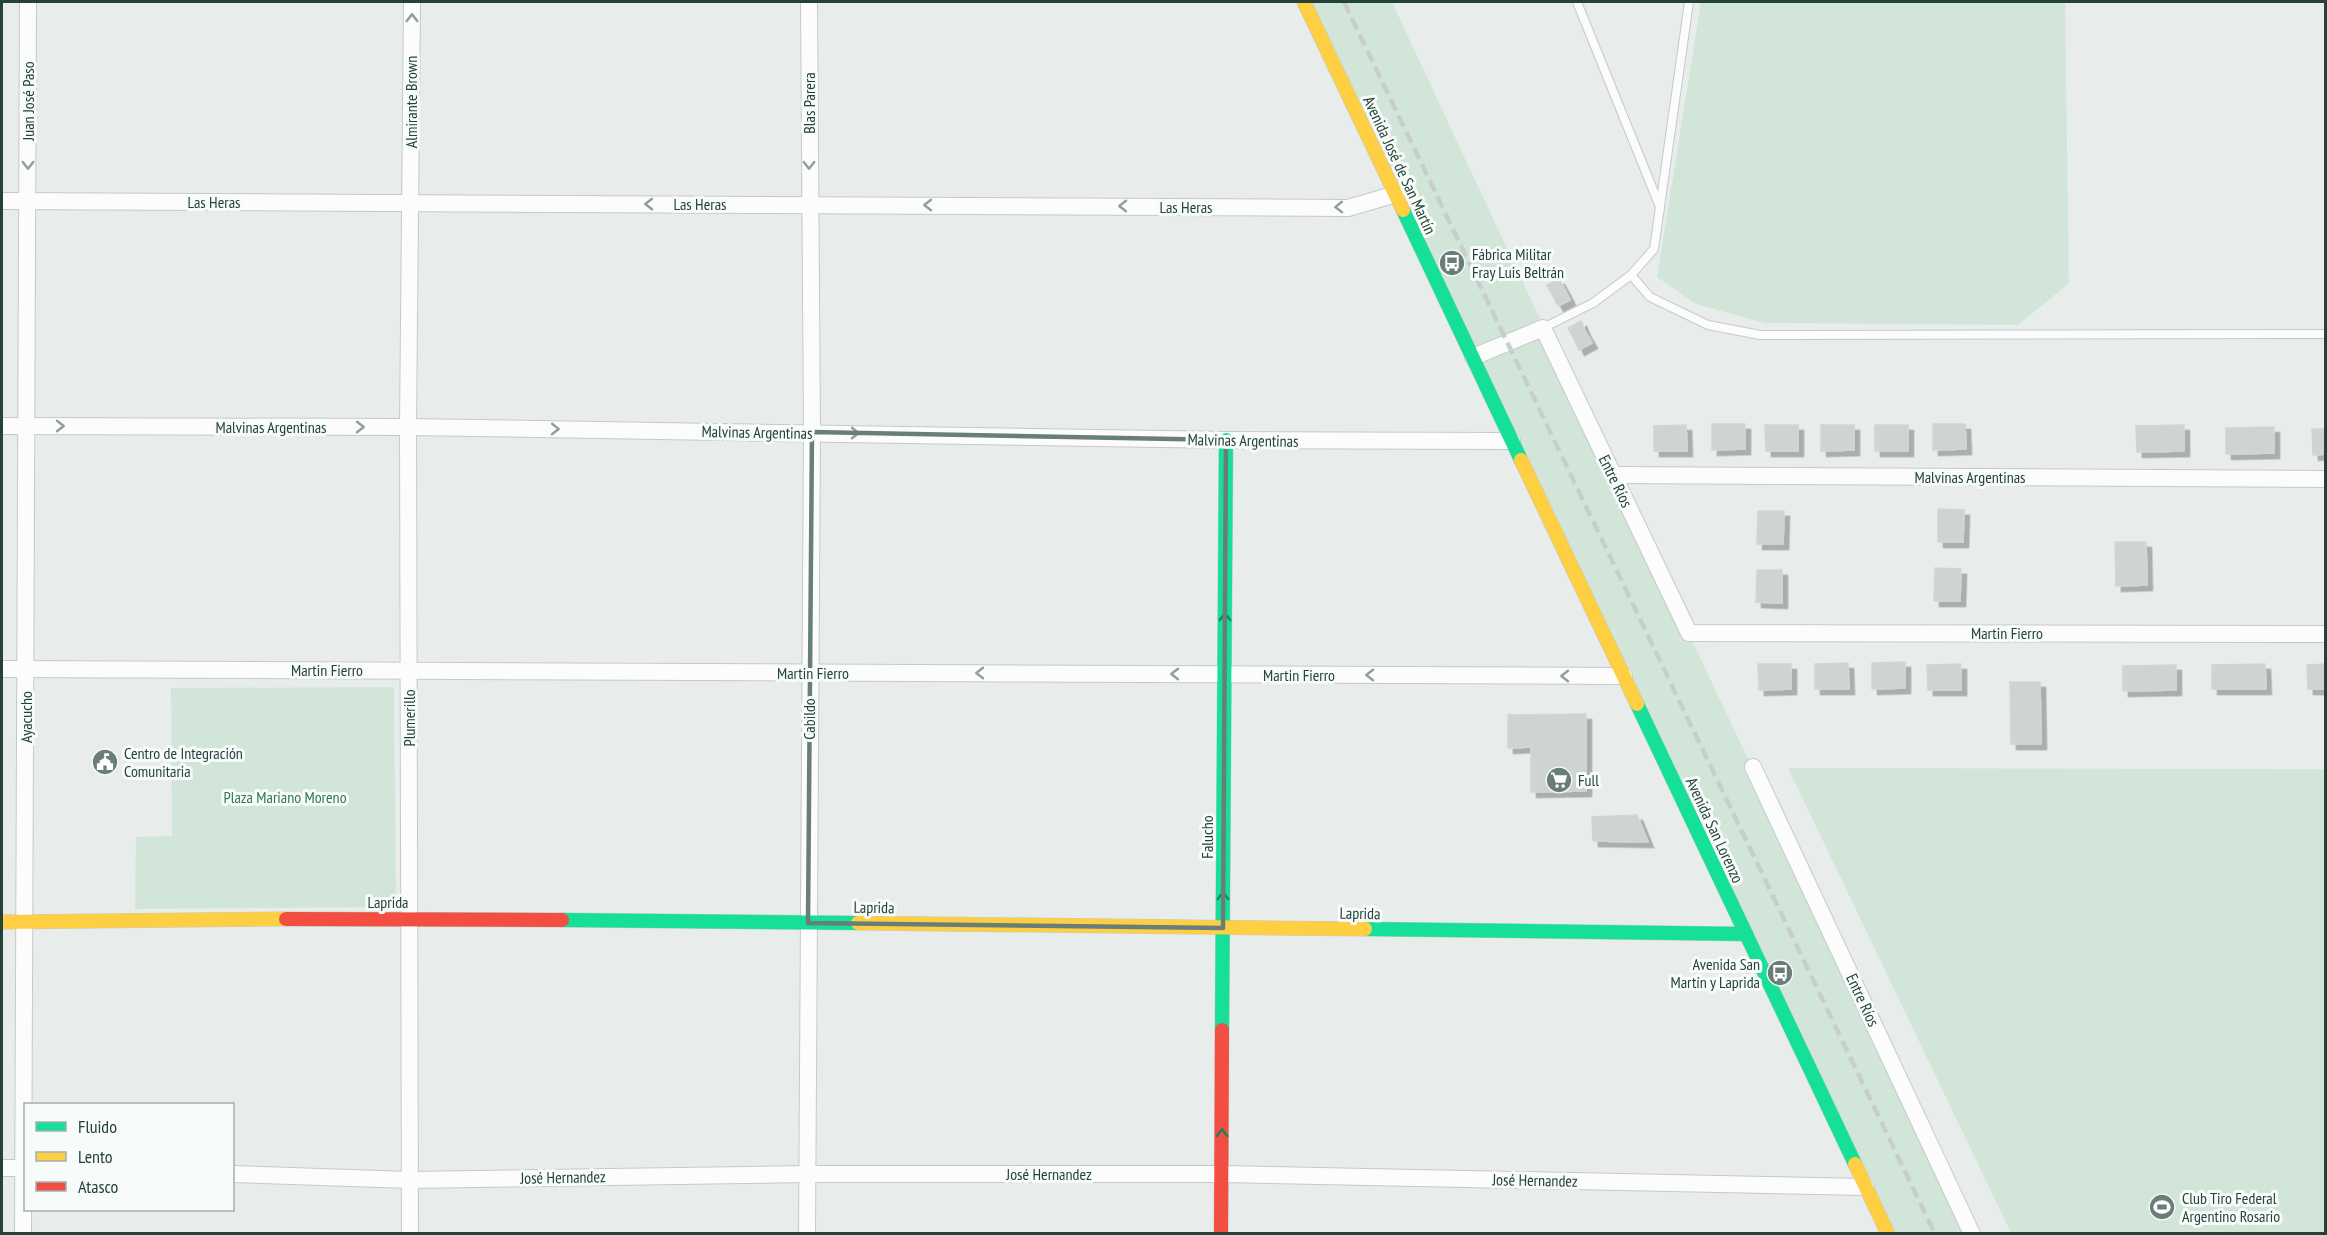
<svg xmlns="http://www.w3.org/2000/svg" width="2327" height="1235" viewBox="0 0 2327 1235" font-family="'PT Sans Narrow',sans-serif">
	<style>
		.green { fill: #d1e6d8 }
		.building { fill: #cfd4d2; stroke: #d1d6d4; stroke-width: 1.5; filter: url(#shadow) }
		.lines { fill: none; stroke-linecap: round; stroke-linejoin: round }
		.lane-casing { stroke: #c5cac8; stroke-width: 10 }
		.street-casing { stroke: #c5cac8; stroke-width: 18 }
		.fast-casing { stroke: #c3cbc8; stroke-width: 15 }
		.slow-casing { stroke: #c3cbc8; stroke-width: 15 }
		.jam-casing { stroke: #c3cbc8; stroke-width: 15 }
		.lane { stroke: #fcfcfc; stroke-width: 8 }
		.street { stroke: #fcfcfc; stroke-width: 16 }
		.fast { stroke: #16e098; stroke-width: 14 }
		.slow { stroke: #ffcf43; stroke-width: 14 }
		.jam { stroke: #f24e42; stroke-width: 14 }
		.rail { stroke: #c9cdcc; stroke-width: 4.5; stroke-dasharray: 12 6; stroke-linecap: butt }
		.oneway { stroke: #909f9b }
		.oneway2 { stroke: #1e8160 }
		.marked { fill: none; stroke: #697e78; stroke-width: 4.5; stroke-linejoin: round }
		.labels { text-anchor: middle; stroke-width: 6; stroke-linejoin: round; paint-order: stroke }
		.street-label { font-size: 16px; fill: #24423a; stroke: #f7fbf9 }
		.poi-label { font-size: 16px; fill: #24423a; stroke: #f7fbf9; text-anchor: start }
		.park-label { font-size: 16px; fill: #2d7a4b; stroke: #f7fbf9 }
	</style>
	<defs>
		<filter id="shadow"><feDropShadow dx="5.5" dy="5.5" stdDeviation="0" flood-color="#0004"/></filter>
	</defs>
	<rect width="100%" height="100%" fill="#e8edeb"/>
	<!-- green -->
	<g class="green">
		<path d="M1304 2H1392C1583 413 1779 823 1972 1233H1888Z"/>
		<polygon points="1701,2 2065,2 2069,283 2018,325 1765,323 1696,304 1657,277"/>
		<polygon points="394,687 396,907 135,909 136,837 172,836 171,688"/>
		<polygon points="1788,768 2325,769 2325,1233 2011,1233"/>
	</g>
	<!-- building -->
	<g class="building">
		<polygon points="1559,279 1565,290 1553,296 1547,285"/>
		<polygon points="1565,290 1570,300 1558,306 1553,296"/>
		<polygon points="1581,321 1585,331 1573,337 1568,328"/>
		<polygon points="1585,331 1592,343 1579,350 1573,337"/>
		<polygon points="1712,424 1745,424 1745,449 1712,450"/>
		<polygon points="1933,424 1965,424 1966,449 1933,450"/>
		<polygon points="1686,425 1687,451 1654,451 1654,426"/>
		<polygon points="1765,425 1798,425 1798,451 1766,451"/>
		<polygon points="1821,425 1854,425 1854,450 1821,451"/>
		<rect x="1875" y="425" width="33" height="26"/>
		<polygon points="2184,425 2184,451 2137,452 2136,426"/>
		<polygon points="2274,427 2274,453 2226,454 2226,428"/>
		<polygon points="2312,429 2326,429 2326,454 2313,455"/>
		<polygon points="1938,509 1964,510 1963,542 1938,542"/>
		<polygon points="1758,511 1784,511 1783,544 1757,544"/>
		<polygon points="2115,542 2146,542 2147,585 2116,586"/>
		<polygon points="1935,568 1961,569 1960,601 1934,601"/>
		<polygon points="1757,570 1782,570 1782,603 1756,602"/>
		<polygon points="1905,662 1905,688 1872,689 1872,663"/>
		<polygon points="1848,663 1849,689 1815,689 1815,664"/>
		<polygon points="1758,664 1791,664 1791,689 1759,690"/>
		<polygon points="1961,664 1961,690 1928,690 1927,665"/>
		<polygon points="2265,664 2266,689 2212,689 2212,665"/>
		<polygon points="2326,664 2326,689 2308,689 2307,665"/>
		<polygon points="2176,665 2176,690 2123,691 2123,666"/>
		<polygon points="2010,682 2040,682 2041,744 2011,744"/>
		<polygon points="1586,714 1586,768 1531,768 1531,747 1508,748 1508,715"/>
		<polygon points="1531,768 1586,768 1586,791 1531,792"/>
		<polygon points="1637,815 1648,842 1593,841 1592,817"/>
	</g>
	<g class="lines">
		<!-- lane casing -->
		<g class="lane-casing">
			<g id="lane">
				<polyline points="1577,2 1660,207"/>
				<polyline points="1631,275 1650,297 1708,325 1760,335 2326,334"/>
				<polyline points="1543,328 1593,303 1631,275 1654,249 1689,2"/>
			</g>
		</g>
		<!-- street casing -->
		<g class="street-casing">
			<g id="street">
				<polyline points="2,201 1348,208 1396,194"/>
				<polyline points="1473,357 1543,328 1689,633 2326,634"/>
				<polyline points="2,426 408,427 1226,440 1512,441"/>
				<polyline points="1614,475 2326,479"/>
				<polyline points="2,669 1624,676"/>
				<polyline points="1753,767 1972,1234"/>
				<polyline points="2,1168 26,1168"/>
				<polyline points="232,1174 410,1180 806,1174 1221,1174 1866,1187"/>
				<polyline points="23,1234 28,2"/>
				<polyline points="410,1234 408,427 412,2"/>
				<polyline points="807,1234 812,432 809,2"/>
			</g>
		</g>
		<!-- fast casing -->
		<g class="fast-casing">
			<g id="fast">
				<polyline points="1403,210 1521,460"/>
				<polyline points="1637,704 1855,1164"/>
				<polyline points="562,920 858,923"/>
				<polyline points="1365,929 1746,934"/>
				<polyline points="1222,1030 1226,440"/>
			</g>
		</g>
		<!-- slow casing -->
		<g class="slow-casing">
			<g id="slow">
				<polyline points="1304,2 1403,210"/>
				<polyline points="1521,460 1637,704"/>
				<polyline points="2,922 286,919"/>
				<polyline points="858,923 1365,929"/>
				<polyline points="1855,1164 1888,1234"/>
			</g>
		</g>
		<!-- jam casing -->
		<g class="jam-casing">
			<g id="jam">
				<polyline points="286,919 562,920"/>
				<polyline points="1221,1234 1222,1030"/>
			</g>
		</g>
		<!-- lane -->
		<use href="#lane" class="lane"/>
		<!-- street -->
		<use href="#street" class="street"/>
		<!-- fast -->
		<use href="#fast" class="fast"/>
		<!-- slow -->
		<use href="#slow" class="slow"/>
		<!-- jam -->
		<use href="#jam" class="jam"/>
		<!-- rail -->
		<polyline class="rail" points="1344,2 1935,1234"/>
	</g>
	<!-- one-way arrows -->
	<defs><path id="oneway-chevron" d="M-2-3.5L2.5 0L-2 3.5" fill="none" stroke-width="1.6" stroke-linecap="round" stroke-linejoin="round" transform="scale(1.5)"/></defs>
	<g class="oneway">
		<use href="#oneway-chevron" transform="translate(412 18) rotate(-90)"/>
		<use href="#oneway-chevron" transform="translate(28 165) rotate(90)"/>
		<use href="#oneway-chevron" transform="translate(809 165) rotate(90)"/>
		<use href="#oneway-chevron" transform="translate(649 204) rotate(-180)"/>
		<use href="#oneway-chevron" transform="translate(928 205) rotate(-180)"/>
		<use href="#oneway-chevron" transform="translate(1123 206) rotate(-180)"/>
		<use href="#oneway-chevron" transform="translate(1339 207) rotate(179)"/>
		<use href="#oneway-chevron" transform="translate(60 426)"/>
		<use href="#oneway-chevron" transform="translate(360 427)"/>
		<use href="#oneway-chevron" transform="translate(555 429) rotate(1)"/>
		<use href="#oneway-chevron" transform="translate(855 433) rotate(1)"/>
		<use href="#oneway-chevron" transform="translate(980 673) rotate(-180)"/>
		<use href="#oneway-chevron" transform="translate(1175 674) rotate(-180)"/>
		<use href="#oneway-chevron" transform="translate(1370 675) rotate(-180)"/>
		<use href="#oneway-chevron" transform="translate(1565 676) rotate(-180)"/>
	</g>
	<g class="oneway2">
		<use href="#oneway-chevron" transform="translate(1225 617) rotate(-90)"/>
		<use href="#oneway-chevron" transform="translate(1223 896) rotate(-90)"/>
		<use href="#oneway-chevron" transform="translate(1222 1133) rotate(-90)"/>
	</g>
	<!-- marked area -->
	<path class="marked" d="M812 432 1226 440 1223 928 808 923Z"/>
	<!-- icons -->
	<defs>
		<g id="bus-disc" transform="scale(1.35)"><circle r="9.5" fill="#697e78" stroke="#f7fbf9"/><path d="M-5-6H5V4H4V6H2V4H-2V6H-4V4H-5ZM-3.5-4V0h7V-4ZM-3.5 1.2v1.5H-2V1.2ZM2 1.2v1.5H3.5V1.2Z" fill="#fff"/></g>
		<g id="civic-disc" transform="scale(1.35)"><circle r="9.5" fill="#697e78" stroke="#f7fbf9"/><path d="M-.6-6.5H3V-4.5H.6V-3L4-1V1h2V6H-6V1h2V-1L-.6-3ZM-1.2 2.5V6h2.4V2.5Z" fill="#fff"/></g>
		<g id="supermarket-disc" transform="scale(1.35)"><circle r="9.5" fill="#697e78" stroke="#f7fbf9"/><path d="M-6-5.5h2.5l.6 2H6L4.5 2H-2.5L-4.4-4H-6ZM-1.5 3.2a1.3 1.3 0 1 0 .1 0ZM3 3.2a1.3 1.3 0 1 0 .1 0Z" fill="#fff"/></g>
		<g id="stadium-disc" transform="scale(1.35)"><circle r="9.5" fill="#697e78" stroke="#f7fbf9"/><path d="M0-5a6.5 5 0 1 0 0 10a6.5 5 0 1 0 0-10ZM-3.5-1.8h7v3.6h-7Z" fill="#fff"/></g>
	</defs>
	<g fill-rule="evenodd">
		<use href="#bus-disc" x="1452" y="263"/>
		<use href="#civic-disc" x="105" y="762"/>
		<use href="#supermarket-disc" x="1559" y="780"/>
		<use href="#bus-disc" x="1780" y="973"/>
		<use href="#stadium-disc" x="2162" y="1207"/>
	</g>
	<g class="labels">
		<!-- street labels -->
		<g class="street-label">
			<text transform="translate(28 101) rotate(-90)" y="6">Juan José Paso</text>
			<text transform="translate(411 102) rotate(-90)" y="6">Almirante Brown</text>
			<text transform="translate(809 103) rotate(-90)" y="6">Blas Parera</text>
			<text transform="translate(1400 165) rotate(65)" y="6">Avenida José de San Martín</text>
			<text x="214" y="208">Las Heras</text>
			<text x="700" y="210">Las Heras</text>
			<text x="1186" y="213">Las Heras</text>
			<text x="271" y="433">Malvinas Argentinas</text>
			<text transform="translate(757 432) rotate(1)" y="6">Malvinas Argentinas</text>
			<text transform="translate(1243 440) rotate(1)" y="6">Malvinas Argentinas</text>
			<text x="1970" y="483">Malvinas Argentinas</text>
			<text transform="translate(1616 481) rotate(64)" y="6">Entre Ríos</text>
			<text x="2007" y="639">Martin Fierro</text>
			<text x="327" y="676">Martin Fierro</text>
			<text x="813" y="679">Martin Fierro</text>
			<text x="1299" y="681">Martin Fierro</text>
			<text transform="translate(26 717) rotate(-90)" y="6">Ayacucho</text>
			<text transform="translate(409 718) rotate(-90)" y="6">Plumerillo</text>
			<text transform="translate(809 719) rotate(-90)" y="6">Cabildo</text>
			<text transform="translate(1715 830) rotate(65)" y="6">Avenida San Lorenzo</text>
			<text transform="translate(1207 837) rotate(-90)" y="6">Falucho</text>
			<text x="388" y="908">Laprida</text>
			<text transform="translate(874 907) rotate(1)" y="6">Laprida</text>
			<text transform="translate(1360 913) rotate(1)" y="6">Laprida</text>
			<text transform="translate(1863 1000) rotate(65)" y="6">Entre Ríos</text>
			<text x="1049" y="1180">José Hernandez</text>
			<text transform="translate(563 1177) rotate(-1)" y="6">José Hernandez</text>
			<text transform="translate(1535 1180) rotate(1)" y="6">José Hernandez</text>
		</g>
		<!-- poi labels -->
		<g class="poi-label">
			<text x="1472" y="260">Fábrica Militar<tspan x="1472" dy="18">Fray Luis Beltrán</tspan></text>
			<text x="124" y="759">Centro de Integración<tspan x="124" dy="18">Comunitaria</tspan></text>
			<text x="1578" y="786">Full</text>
			<text x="1760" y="970" text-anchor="end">Avenida San<tspan x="1760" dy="18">Martín y Laprida</tspan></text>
			<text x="2182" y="1204">Club Tiro Federal<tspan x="2182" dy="18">Argentino Rosario</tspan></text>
		</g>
		<!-- park labels -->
		<g class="park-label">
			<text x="285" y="803">Plaza Mariano Moreno</text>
		</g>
	</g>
	<!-- border -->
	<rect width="2327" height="1235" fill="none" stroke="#24423a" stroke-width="6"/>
	<!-- legend -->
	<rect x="24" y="1103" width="210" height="108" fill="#f7fbf9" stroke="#a3b1ad" stroke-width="1.5"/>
	<rect x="36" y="1122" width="30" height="9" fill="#16e098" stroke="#a3b1ad" stroke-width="1.5"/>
	<text x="78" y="1133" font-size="18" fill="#24423a">Fluido</text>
	<rect x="36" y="1152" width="30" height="9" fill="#ffcf43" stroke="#a3b1ad" stroke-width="1.5"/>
	<text x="78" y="1163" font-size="18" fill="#24423a">Lento</text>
	<rect x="36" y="1182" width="30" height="9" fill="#f24e42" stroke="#a3b1ad" stroke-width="1.5"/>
	<text x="78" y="1193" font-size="18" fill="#24423a">Atasco</text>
</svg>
